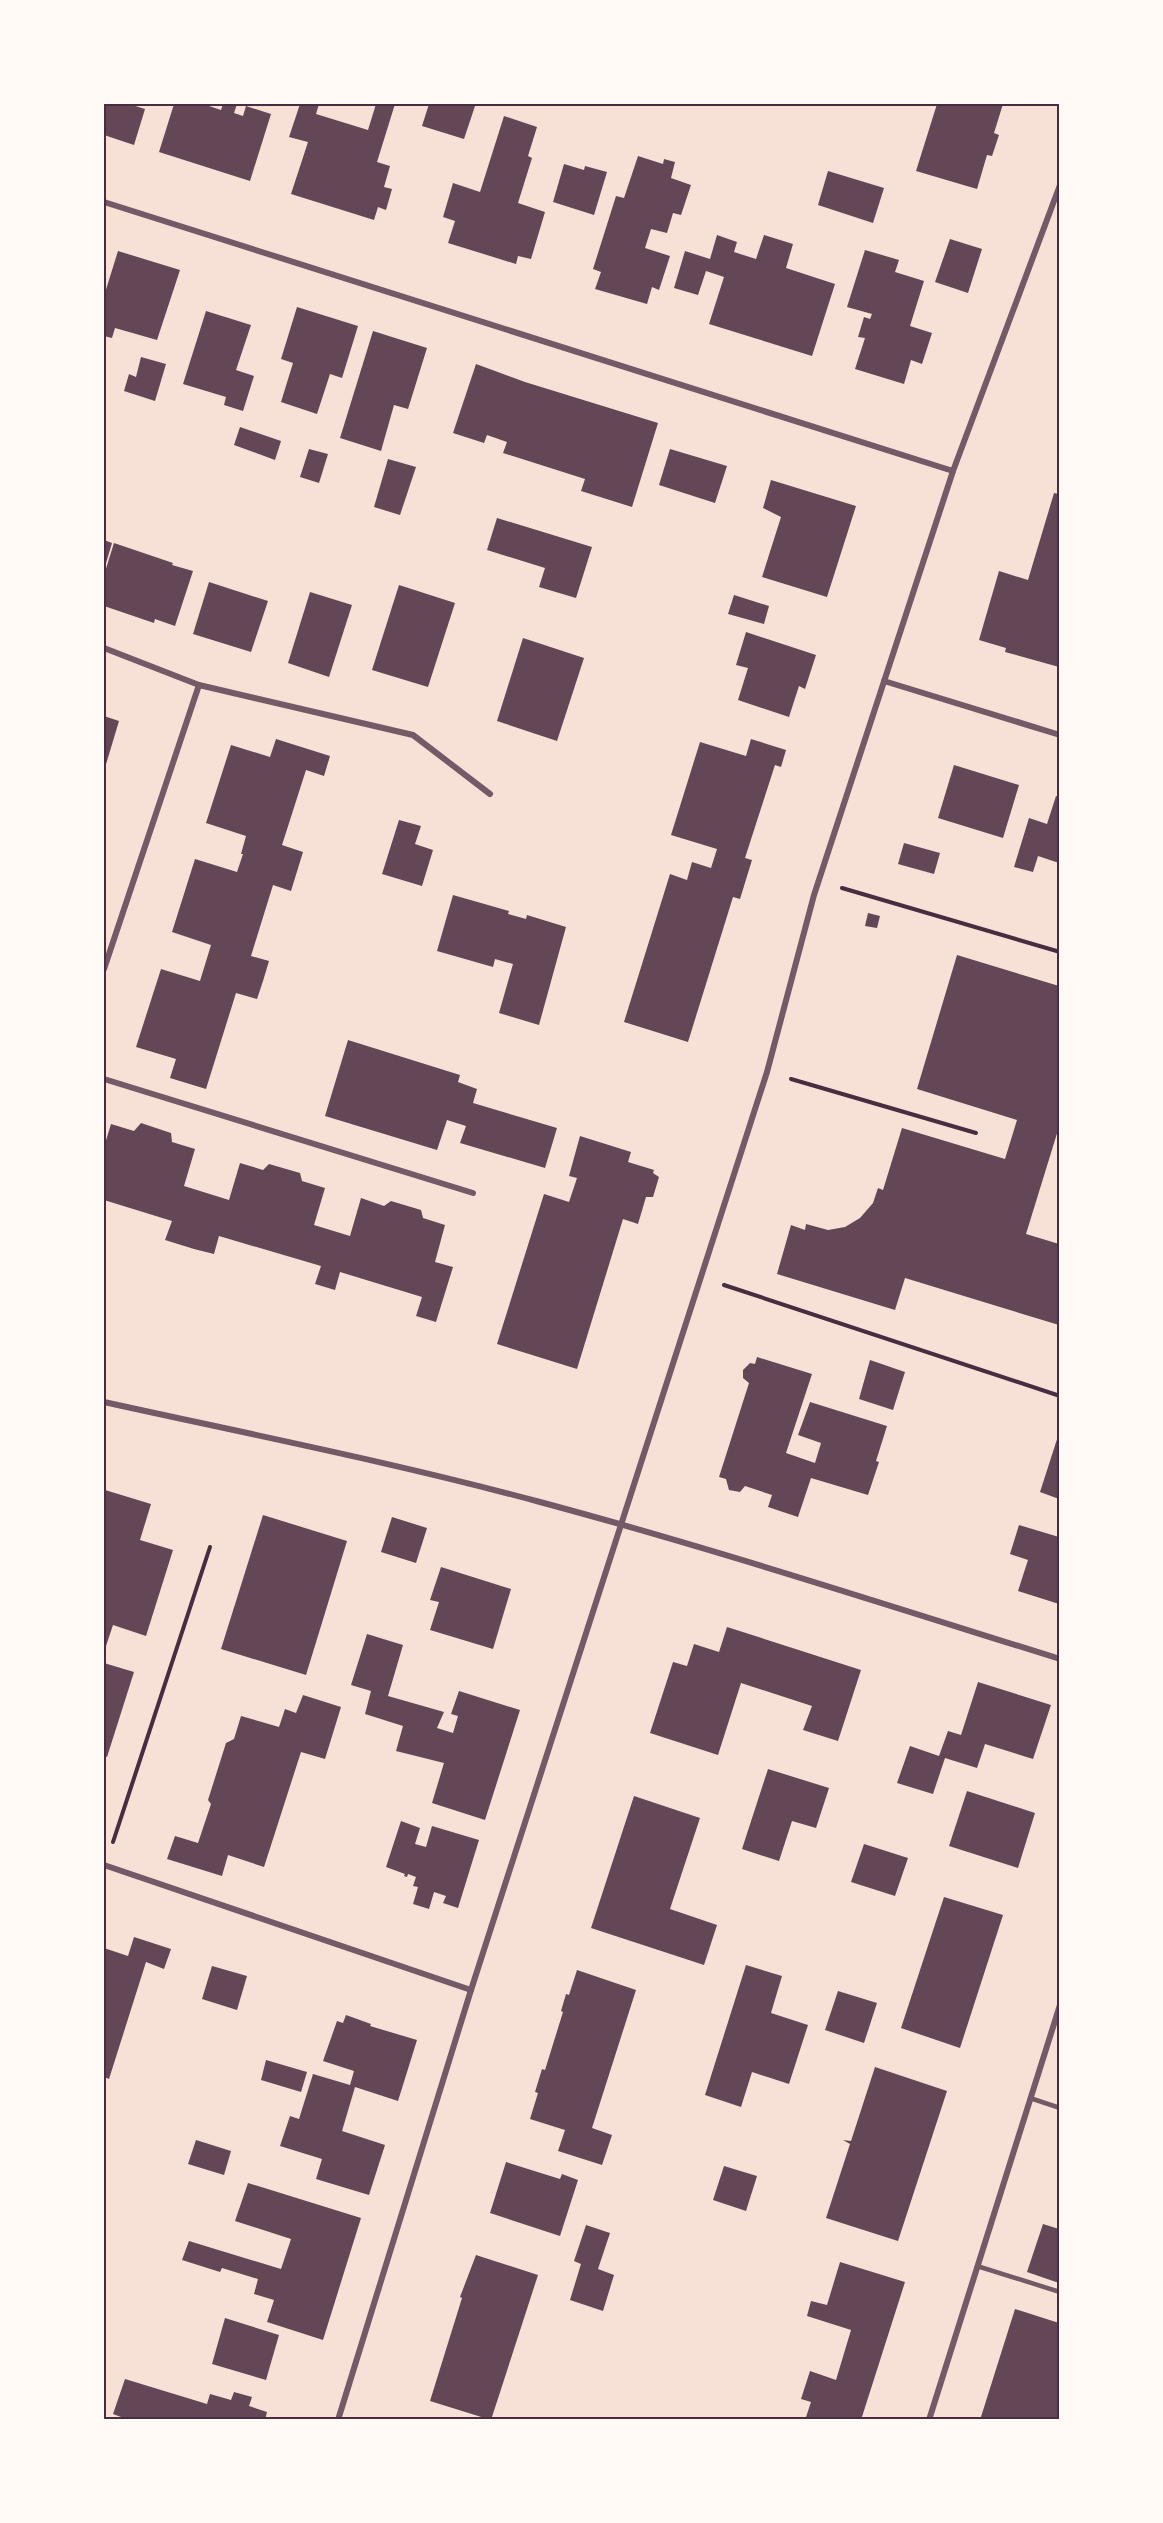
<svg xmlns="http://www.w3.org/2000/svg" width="1163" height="2523" viewBox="0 0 1163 2523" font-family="'Sofia Sans Condensed',sans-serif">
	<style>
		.building { fill: #644757 }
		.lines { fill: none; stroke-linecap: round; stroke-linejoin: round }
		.path { stroke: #4a2c40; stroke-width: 4 }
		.service { stroke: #755966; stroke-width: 4.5 }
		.minor { stroke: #755966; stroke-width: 6 }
		.neatline { fill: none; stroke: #4a2c40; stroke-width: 2 }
	</style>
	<rect width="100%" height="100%" fill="#f7e1d7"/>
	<!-- building -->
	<g class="building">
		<polygon points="104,104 129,104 145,109 134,145 104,135"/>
		<polygon points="174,104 203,104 221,110 223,104 237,104 234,113 243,116 246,106 271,114 250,181 159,152"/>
		<polygon points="300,104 319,104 316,114 368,130 376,104 395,104 377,162 390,166 384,187 392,189 386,210 378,207 374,220 291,194 308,142 289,137"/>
		<polygon points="429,104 475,106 464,139 422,126"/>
		<polygon points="937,104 1003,104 994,133 999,135 992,156 987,155 977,189 916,171"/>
		<polygon points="504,116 537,127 528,156 532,158 518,203 545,212 531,259 518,256 516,264 448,243 455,221 443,217 453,183 480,192"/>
		<polygon points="638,156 663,164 664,159 675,162 671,178 691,185 681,215 673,213 667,233 651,229 645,248 670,256 659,290 652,287 647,304 595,289 601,272 593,269 616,196 624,198"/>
		<polygon points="564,164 584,170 585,166 607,172 594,215 553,202"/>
		<polygon points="828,171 884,188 873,223 818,205"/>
		<polygon points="717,235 737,242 734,252 756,259 764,235 793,244 786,268 835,284 812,356 709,324 724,277 706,271 698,295 674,288 685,251 710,259"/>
		<polygon points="950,239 982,249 968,293 935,282"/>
		<polygon points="865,250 899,260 895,272 924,281 910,326 932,333 922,364 911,360 904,384 855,369 865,338 858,337 864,317 870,319 872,314 847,307"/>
		<polygon points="118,251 180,270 157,340 115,328 112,338 104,336 104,296"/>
		<polygon points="297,307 358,326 342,378 330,374 317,414 281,402 293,363 281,359"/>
		<polygon points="206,311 251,325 236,370 254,376 243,411 224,405 226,397 183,384"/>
		<polygon points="373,331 427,348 408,409 394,405 381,451 340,438"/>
		<polygon points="141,357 166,364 155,401 124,391 129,374 136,377"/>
		<polygon points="476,364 525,382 658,423 632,507 581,491 585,479 503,453 507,442 487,435 484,443 453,433"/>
		<polygon points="240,427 281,441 275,460 234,445"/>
		<polygon points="309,449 328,454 319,483 300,477"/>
		<polygon points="670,449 727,466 715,503 659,485"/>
		<polygon points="388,459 416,467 400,515 374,507"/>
		<polygon points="771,480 856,506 827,597 762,577 781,517 763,508"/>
		<polygon points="1054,493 1059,494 1059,667 1005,652 1006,648 979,640 999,571 1028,580"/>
		<polygon points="497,518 592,547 576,598 539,587 545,568 487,550"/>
		<polygon points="104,540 112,543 104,570"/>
		<polygon points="114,543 173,563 172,565 193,571 175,626 155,619 154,623 104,606 104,575"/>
		<polygon points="209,582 268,601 251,652 193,634"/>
		<polygon points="399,585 455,603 428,687 372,670"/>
		<polygon points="310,592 352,605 329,677 288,663"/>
		<polygon points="734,595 769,606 764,624 728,614"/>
		<polygon points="746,632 816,655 805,689 799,686 789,717 738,700 748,668 736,665"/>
		<polygon points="523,638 584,658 557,741 497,721"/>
		<polygon points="104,716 119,721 104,771"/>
		<polygon points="276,739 330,756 324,776 306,770 282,845 303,852 291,891 273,885 251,956 269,961 263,981 257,999 236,993 206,1089 170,1078 176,1059 136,1047 161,969 200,981 211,945 172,932 195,859 237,872 243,854 241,854 246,836 206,823 231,745 270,757"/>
		<polygon points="751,739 786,750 781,767 775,765 745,858 752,860 740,899 733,897 688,1042 624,1022 670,874 687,880 692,862 711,868 717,849 671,835 700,742 746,756"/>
		<polygon points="954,765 1019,785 1003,838 938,818"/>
		<polygon points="1056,796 1059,797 1059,863 1038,856 1033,872 1014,867 1029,818 1047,824"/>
		<polygon points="399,820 421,826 415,844 433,850 422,886 382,874"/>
		<polygon points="904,843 940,853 934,874 898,864"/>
		<polygon points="453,895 509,911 508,914 526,919 527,915 566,927 539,1025 499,1013 513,964 495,959 493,967 437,951"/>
		<polygon points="868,913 880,916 877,928 865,926"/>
		<polygon points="957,955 1059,986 1059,1127 1026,1234 1059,1244 1059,1325 905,1278 895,1310 777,1274 791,1225 805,1230 806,1224 828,1230 845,1227 860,1218 873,1203 878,1188 883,1190 902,1128 1005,1159 1017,1120 917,1089"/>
		<polygon points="348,1040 460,1075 458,1082 477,1089 473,1103 557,1128 545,1168 460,1143 466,1126 447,1120 437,1150 325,1116"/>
		<polygon points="141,1123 171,1133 172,1142 195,1149 184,1186 229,1200 240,1163 263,1170 269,1164 300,1173 302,1181 325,1188 314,1225 350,1236 361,1198 384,1206 391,1201 421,1210 423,1218 445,1225 435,1262 453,1267 436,1322 416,1316 422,1297 340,1272 335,1290 315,1284 321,1266 219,1236 214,1254 194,1249 165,1240 172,1221 104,1200 104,1147 111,1124 134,1131"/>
		<polygon points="580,1136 631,1152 628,1162 654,1170 653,1173 659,1177 653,1197 646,1197 638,1224 623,1219 577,1369 497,1344 544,1194 569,1202 577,1178 569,1176"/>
		<polygon points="757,1357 812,1374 786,1453 815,1463 821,1443 798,1435 810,1402 887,1426 876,1461 879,1462 868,1495 811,1478 798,1517 768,1507 772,1495 745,1486 740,1492 729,1490 726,1479 719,1477 749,1383 743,1378 743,1370 750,1363 755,1364"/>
		<polygon points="870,1360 905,1372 893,1410 859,1399"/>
		<polygon points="1059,1433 1059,1499 1040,1492"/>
		<polygon points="105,1490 151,1504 140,1540 173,1550 146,1636 113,1625 104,1652 104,1496"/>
		<polygon points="263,1515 347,1541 306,1675 221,1649"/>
		<polygon points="392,1517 427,1528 416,1563 381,1552"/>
		<polygon points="1019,1525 1059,1537 1059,1604 1018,1591 1028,1560 1010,1554"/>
		<polygon points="441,1567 511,1589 493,1649 430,1630 439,1602 430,1600"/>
		<polygon points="727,1627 861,1670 838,1741 803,1730 812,1706 741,1683 718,1755 650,1733 673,1662 687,1666 694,1644 719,1652"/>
		<polygon points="367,1634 403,1645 388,1696 444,1712 437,1728 453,1733 458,1716 451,1714 459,1691 520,1710 485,1820 432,1803 444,1763 396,1751 403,1726 365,1714 371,1691 351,1685"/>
		<polygon points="104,1663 134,1672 107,1757 104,1756"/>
		<polygon points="978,1682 1051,1705 1033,1759 985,1744 977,1768 945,1758 933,1794 897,1783 910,1746 939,1756 948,1731 961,1735"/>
		<polygon points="303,1695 341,1707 325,1759 301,1752 264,1867 228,1855 222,1876 167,1859 175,1836 198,1843 211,1804 208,1800 226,1743 234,1739 241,1716 279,1727 285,1709 296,1713"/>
		<polygon points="768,1769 829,1788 816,1828 792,1821 779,1861 742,1849"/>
		<polygon points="967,1791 1035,1813 1018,1868 949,1846"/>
		<polygon points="634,1796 700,1818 670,1909 717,1925 704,1965 591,1928"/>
		<polygon points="401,1821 420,1828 415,1844 426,1847 432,1826 479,1840 458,1908 443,1903 446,1896 434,1892 429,1909 413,1904 418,1887 413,1886 416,1877 408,1874 407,1877 404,1876 405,1874 386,1867"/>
		<polygon points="864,1844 908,1858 895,1896 851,1882"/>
		<polygon points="944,1897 1003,1915 960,2048 901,2028"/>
		<polygon points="134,1937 171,1949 164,1969 146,1962 109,2079 104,2077 104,1948 128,1956"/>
		<polygon points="746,1965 782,1976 771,2013 808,2025 789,2084 752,2072 741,2107 705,2095"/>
		<polygon points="212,1966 247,1976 237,2010 202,1999"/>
		<polygon points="577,1970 636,1990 592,2128 612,2135 602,2165 558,2151 565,2130 530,2119 538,2093 535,2092 542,2069 545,2070 563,2012 561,2011 566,1994 569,1995"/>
		<polygon points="838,1991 877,2003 864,2043 825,2030"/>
		<polygon points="346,2015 371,2024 370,2026 417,2040 398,2101 355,2087 342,2131 385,2145 369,2195 316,2179 322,2159 280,2146 290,2116 299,2119 313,2074 350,2085 354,2071 323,2061 337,2021 343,2023"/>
		<polygon points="266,2060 307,2072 301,2092 261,2080"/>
		<polygon points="875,2067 947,2091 898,2241 826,2218 850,2144 843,2140 851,2141"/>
		<polygon points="196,2140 231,2151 224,2175 188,2164"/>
		<polygon points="506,2162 560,2179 562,2174 578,2180 560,2236 490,2213"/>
		<polygon points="724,2166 757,2176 746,2211 713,2200"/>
		<polygon points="248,2183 361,2218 323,2340 267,2322 274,2300 254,2294 258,2279 222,2268 220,2272 182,2260 189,2241 281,2269 291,2239 235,2221"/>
		<polygon points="1043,2224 1059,2229 1059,2283 1027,2272"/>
		<polygon points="586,2225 610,2233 598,2269 614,2275 603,2311 570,2300 581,2264 574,2261"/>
		<polygon points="476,2255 538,2275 491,2420 430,2401 462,2298 460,2297"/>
		<polygon points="840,2262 905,2282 861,2420 805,2420 811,2402 801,2399 810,2371 836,2380 851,2330 807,2316 811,2301 827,2305"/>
		<polygon points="1015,2309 1059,2323 1059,2420 980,2420"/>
		<polygon points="225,2318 279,2335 266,2380 212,2364"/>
		<polygon points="125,2379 207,2404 210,2394 231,2400 234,2392 252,2397 249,2406 267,2412 265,2420 129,2420 113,2414"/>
	</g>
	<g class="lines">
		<!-- path -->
		<g class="path">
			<polyline points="842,888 1060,952"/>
			<polyline points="791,1079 976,1133"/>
			<polyline points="724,1285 1060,1396"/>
			<polyline points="113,1842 210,1547"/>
		</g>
		<!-- service -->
		<g class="service">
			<polyline points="1030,2098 1060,2108"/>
			<polyline points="977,2266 1060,2292"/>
		</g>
		<!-- minor -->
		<g class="minor">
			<polyline points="104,202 953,471"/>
			<polyline points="104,648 199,685 413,735 490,794"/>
			<polyline points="884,681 1060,735"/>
			<polyline points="104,969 199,685"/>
			<polyline points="104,1079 473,1193"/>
			<path d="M104 1402C249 1434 396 1463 540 1502 715 1549 887 1605 1060 1659"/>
			<polyline points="104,1865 471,1990"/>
			<polyline points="338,2420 471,1990 767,1072 814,895 953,471 1060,185"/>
			<polyline points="929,2420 1060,2005"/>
		</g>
	</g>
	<!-- border -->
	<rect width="1163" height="2523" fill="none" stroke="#fffaf5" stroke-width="210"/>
	<rect x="105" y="105" width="953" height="2313" class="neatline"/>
</svg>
